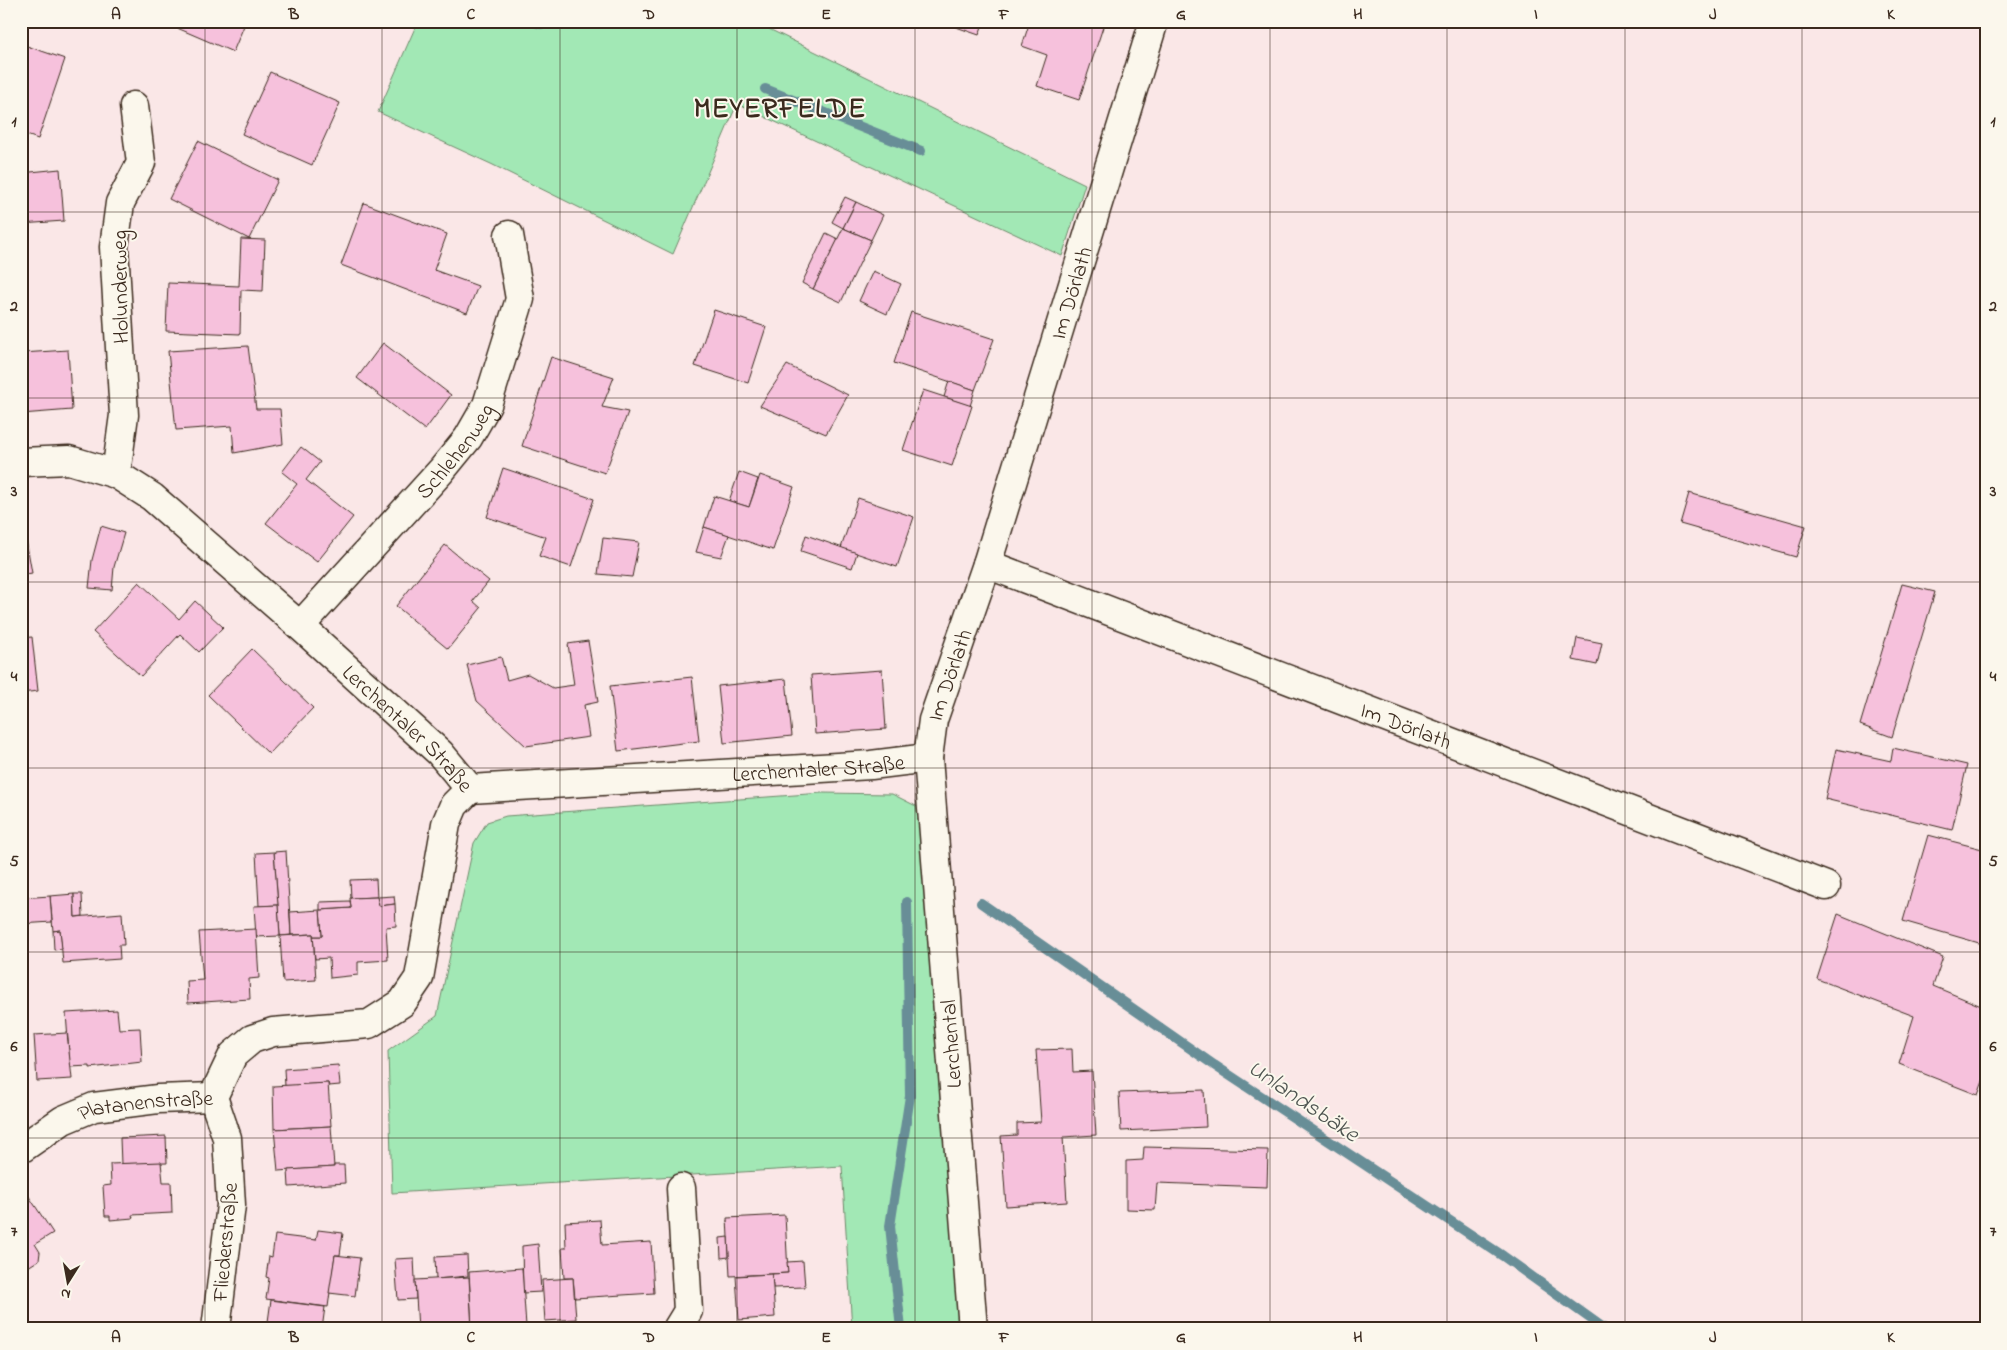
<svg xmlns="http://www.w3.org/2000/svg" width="2007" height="1350" viewBox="0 0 2007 1350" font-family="'Indie Flower',sans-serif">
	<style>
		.green { fill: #a2e8b5; stroke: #6e896a }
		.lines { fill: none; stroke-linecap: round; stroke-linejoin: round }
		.stream { stroke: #688e97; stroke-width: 10 }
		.building { fill: #f6c1dc; stroke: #3b2a1e }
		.minor-casing { stroke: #3b2a1e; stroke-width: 31 }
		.minor { stroke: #fbf7ec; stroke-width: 28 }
		.grid { fill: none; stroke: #3b2a1e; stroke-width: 1; stroke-opacity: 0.55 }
		.labels { text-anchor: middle; stroke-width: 4; stroke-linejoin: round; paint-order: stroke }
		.street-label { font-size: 22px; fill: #3b2a1e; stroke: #fbf7ec }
		.water-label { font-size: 24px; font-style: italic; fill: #4e5450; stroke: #fbf7ec }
		.district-label { font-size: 28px; font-weight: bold; letter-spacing: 1px; fill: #3b2a1e; stroke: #fbf7ec }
		.neatline { fill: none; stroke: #3b2a1e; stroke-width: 2 }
		.grid-label { font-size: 16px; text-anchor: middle; font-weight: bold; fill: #3b2a1e }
	</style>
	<rect width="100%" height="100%" fill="#fae7e7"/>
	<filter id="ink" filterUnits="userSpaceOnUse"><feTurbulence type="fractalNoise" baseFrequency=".02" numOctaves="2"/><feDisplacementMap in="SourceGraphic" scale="10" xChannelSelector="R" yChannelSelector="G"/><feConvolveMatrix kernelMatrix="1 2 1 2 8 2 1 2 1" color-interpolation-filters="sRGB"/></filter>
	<g filter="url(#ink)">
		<!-- green -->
		<g class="green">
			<polygon points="418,21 767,21 769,29 1085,184 1062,256 737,104 673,254 491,164 378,112"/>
			<polygon points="822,793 892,794 924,810 959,1329 852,1329 842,1166 392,1193 388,1051 437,1016 474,843 487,822 506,816"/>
		</g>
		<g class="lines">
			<!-- stream -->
			<g class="stream">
				<polyline points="532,21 541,24"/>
				<polyline points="765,89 921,151"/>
				<polyline points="981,903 1214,1065 1503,1256 1605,1329"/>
				<polyline points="901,1329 890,1226 910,1096 907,902"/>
			</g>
		</g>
		<!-- building -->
		<g class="building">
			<polygon points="161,21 246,21 233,52"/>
			<polygon points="939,21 984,21 979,35"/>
			<polygon points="1030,21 1105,21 1079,100 1037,86 1047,55 1022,46"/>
			<polygon points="21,44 65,59 38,139 21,133"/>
			<polygon points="270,72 340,103 312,165 242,134"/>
			<polygon points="198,141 278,180 249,239 169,199"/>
			<polygon points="60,169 64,221 21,224 21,173"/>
			<polygon points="845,197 856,202 843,228 832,222"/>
			<polygon points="856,202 883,215 871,240 843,228"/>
			<polygon points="364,203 447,234 434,270 478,286 467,313 341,265"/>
			<polygon points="843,228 871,240 841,302 813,289"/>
			<polygon points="826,233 838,239 813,289 802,283"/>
			<polygon points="241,239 265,240 263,291 241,290 240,334 166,331 168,283 239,286"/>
			<polygon points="873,271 901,284 887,314 859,301"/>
			<polygon points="714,310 766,327 748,383 695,366"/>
			<polygon points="911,312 994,339 975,390 894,363"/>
			<polygon points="21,341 22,353 68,350 72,410 21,414"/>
			<polygon points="383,343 451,395 425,430 357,378"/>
			<polygon points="248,346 256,409 280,409 283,444 234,453 232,426 176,430 168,351"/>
			<polygon points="551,357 614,377 602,407 628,412 605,473 522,446"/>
			<polygon points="787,365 848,395 826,434 760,406"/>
			<polygon points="949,381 975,390 970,406 944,397"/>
			<polygon points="923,390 972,406 952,466 903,450"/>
			<polygon points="301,447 320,462 306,480 353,517 317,562 266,523 297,484 282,472"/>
			<polygon points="503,468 594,499 571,567 539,556 546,537 487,517"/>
			<polygon points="739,472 758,479 749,507 729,501"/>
			<polygon points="760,475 794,487 773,550 704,527 714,496 749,507"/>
			<polygon points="1689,493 1806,526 1796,557 1680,524"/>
			<polygon points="858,498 914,517 897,567 841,548"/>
			<polygon points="21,511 32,573 21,575"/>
			<polygon points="101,526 124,533 114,567 112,590 89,588 92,560"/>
			<polygon points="704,527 729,535 721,557 696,552"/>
			<polygon points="806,535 857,553 852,568 801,551"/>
			<polygon points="603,538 639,542 632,577 598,574"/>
			<polygon points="445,545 489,581 473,601 481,608 448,649 396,606"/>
			<polygon points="139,582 179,619 195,601 223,627 199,652 180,634 141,676 93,632"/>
			<polygon points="1902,584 1935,592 1892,737 1860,725"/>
			<polygon points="32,637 38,691 21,693 21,638"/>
			<polygon points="1577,638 1602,643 1597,665 1573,660"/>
			<polygon points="588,641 598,702 584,705 589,737 526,746 477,701 467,665 501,657 507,680 528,674 553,688 574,685 568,644"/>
			<polygon points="252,649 313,708 269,754 208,695"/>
			<polygon points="882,670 886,729 815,734 811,675"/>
			<polygon points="692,677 699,741 618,751 610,686"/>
			<polygon points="786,679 792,736 724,743 718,686"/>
			<polygon points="1893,748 1967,765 1952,830 1825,799 1836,749 1891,761"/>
			<polygon points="1928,835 1986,850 1986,945 1903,921"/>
			<polygon points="286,851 291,935 280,936 274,852"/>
			<polygon points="274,852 278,905 259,906 256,853"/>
			<polygon points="376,879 377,897 351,898 350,880"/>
			<polygon points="74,894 75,917 122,913 124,945 119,945 120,959 63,963 60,930 53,931 50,896"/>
			<polygon points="74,894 82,894 83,916 75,917"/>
			<polygon points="50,896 52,922 21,924 21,898"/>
			<polygon points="394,896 395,904 379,906 378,897"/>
			<polygon points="377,897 379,906 395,904 396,926 386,927 388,960 358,962 358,975 330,978 329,958 315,959 313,936 322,936 320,910 351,908 350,898"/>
			<polygon points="350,901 351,908 320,910 320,902"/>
			<polygon points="278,905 280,936 256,937 254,906"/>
			<polygon points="320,910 322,936 313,936 313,934 291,935 290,912"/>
			<polygon points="1838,914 1943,957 1933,986 1986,1008 1986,1073 1978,1095 1899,1064 1914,1016 1817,979"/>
			<polygon points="256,929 259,978 249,979 250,999 188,1003 187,981 203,980 199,932"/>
			<polygon points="60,930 62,949 54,950 53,931"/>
			<polygon points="313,934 316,980 283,982 280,936"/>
			<polygon points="117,1010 119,1029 140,1028 142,1062 90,1068 90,1066 70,1067 66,1013"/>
			<polygon points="67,1033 72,1079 37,1081 34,1035"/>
			<polygon points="1072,1049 1073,1072 1092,1071 1096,1135 1063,1137 1067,1202 1006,1206 1001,1136 1017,1135 1017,1123 1041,1122 1036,1050"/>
			<polygon points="338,1065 340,1085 329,1086 328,1083 285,1086 284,1069"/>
			<polygon points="328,1083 331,1126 274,1129 273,1086"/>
			<polygon points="1204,1090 1206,1127 1121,1131 1119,1093"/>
			<polygon points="331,1126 334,1167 278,1171 274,1129"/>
			<polygon points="166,1136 167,1163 121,1164 120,1138"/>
			<polygon points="1144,1147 1268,1150 1267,1187 1157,1183 1155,1210 1126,1209 1126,1161 1143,1160"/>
			<polygon points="161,1162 163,1182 171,1182 172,1213 132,1215 133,1218 110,1220 110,1216 105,1216 103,1186 111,1185 110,1164"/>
			<polygon points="334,1165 344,1165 345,1183 289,1187 288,1170 334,1167"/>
			<polygon points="26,1192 53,1233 35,1244 40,1252 39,1260 28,1267 21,1266 21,1196"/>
			<polygon points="785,1215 788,1273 730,1276 727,1218"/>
			<polygon points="600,1220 602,1245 651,1242 654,1293 575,1298 573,1278 564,1278 562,1248 566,1248 565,1222"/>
			<polygon points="318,1230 343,1233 340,1255 335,1255 328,1307 266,1299 269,1278 266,1277 269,1256 272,1257 275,1235 316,1240"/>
			<polygon points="728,1237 729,1257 721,1258 720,1238"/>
			<polygon points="538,1244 541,1292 523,1293 522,1246"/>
			<polygon points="335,1255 360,1258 355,1296 329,1293"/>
			<polygon points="467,1255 468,1276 436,1279 435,1257"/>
			<polygon points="414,1258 416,1299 398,1300 395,1259"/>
			<polygon points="803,1261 805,1287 773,1288 772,1274 788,1273 787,1262"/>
			<polygon points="522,1268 526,1326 472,1329 469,1272"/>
			<polygon points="772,1274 775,1317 739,1320 736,1276"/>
			<polygon points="469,1277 472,1329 418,1329 415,1280"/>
			<polygon points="573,1278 576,1319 545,1321 542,1280"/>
			<polygon points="271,1300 325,1307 322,1329 267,1329"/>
		</g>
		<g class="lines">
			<!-- minor casing -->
			<g class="minor-casing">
				<g id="minor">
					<path id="s1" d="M21 462 69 460 116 474 152 497 300 626 440 753 470 789"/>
					<polyline points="116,474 124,415 114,247 120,203 141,163 134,106"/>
					<path id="s2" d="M987 564 1826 886"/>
					<path id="s3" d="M300 626 441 471 468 438 487 405 520 299 509 235"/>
					<path id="s4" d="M470 789 871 765 928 758"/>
					<polyline points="213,1097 233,1055 252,1039 273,1032 369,1024 402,1003 419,978 446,824 454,805 470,789"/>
					<polyline points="213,1097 227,1138 231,1205 216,1329"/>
					<path id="s5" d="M21 1149 63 1120 94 1107 158 1099 213 1097"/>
					<polyline points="677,1329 688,1311 681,1188"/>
					<path id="s6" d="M973 1329 928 758 933 720 987 564 1154 21"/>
				</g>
			</g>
			<!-- minor -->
			<use href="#minor" class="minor"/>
		</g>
	</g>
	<!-- grid -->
	<path class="grid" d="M205 21V1329M382 21V1329M560 21V1329M737 21V1329M915 21V1329M1092 21V1329M1270 21V1329M1447 21V1329M1625 21V1329M1802 21V1329M21 212H1986M21 398H1986M21 582H1986M21 768H1986M21 952H1986M21 1138H1986"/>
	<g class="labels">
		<!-- street labels -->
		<g class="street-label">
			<text transform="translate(119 287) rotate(-91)" y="8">Holunderweg</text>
			<text dy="8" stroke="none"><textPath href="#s6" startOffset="1060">Im Dörlath</textPath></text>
			<text dy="8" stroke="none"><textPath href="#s3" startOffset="234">Schlehenweg</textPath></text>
			<text dy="8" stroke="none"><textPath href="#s6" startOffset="659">Im Dörlath</textPath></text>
			<text dy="8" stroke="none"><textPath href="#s1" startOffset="485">Lerchentaler Straße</textPath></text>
			<text dy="8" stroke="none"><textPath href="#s2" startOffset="449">Im Dörlath</textPath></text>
			<text dy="8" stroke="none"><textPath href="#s4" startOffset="349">Lerchentaler Straße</textPath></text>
			<text transform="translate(950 1044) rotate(-94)" y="8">Lerchental</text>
			<text dy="8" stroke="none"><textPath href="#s5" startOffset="136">Platanenstraße</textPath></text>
			<text transform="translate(224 1242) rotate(-85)" y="8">Fliederstraße</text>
		</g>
		<!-- water labels -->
		<g class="water-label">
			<text transform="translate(1304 1100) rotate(34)" y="8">Unlandsbäke</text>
		</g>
		<!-- district labels -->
		<g class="district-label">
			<text x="780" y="117">MEYERFELDE</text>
		</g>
	</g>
	<!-- margin -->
	<rect width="2007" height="1350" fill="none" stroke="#fbf7ec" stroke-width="55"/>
	<!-- north arrow -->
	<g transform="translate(68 1282) rotate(191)" stroke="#fbf7ec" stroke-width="4" paint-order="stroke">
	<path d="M0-4L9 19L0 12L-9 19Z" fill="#3b2a1e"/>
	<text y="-8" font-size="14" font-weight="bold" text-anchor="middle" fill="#3b2a1e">N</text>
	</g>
	<rect x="28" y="28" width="1952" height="1294" class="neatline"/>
	<g class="grid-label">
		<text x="116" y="19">A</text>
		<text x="294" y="19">B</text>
		<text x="471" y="19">C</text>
		<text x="649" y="19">D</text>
		<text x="826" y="19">E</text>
		<text x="1004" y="19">F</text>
		<text x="1181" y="19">G</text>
		<text x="1358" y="19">H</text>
		<text x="1536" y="19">I</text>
		<text x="1713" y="19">J</text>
		<text x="1891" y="19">K</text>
		<text x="14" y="126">1</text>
		<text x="1993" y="126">1</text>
		<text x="14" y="311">2</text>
		<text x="1993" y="311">2</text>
		<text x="14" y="496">3</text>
		<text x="1993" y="496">3</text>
		<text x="14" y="681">4</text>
		<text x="1993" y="681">4</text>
		<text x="14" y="866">5</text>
		<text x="1993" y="866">5</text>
		<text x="14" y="1051">6</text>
		<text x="1993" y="1051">6</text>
		<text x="14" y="1236">7</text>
		<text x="1993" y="1236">7</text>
		<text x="116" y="1342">A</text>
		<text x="294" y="1342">B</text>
		<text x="471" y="1342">C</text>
		<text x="649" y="1342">D</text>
		<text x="826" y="1342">E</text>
		<text x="1004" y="1342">F</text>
		<text x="1181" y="1342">G</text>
		<text x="1358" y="1342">H</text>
		<text x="1536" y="1342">I</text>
		<text x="1713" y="1342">J</text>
		<text x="1891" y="1342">K</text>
	</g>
</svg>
